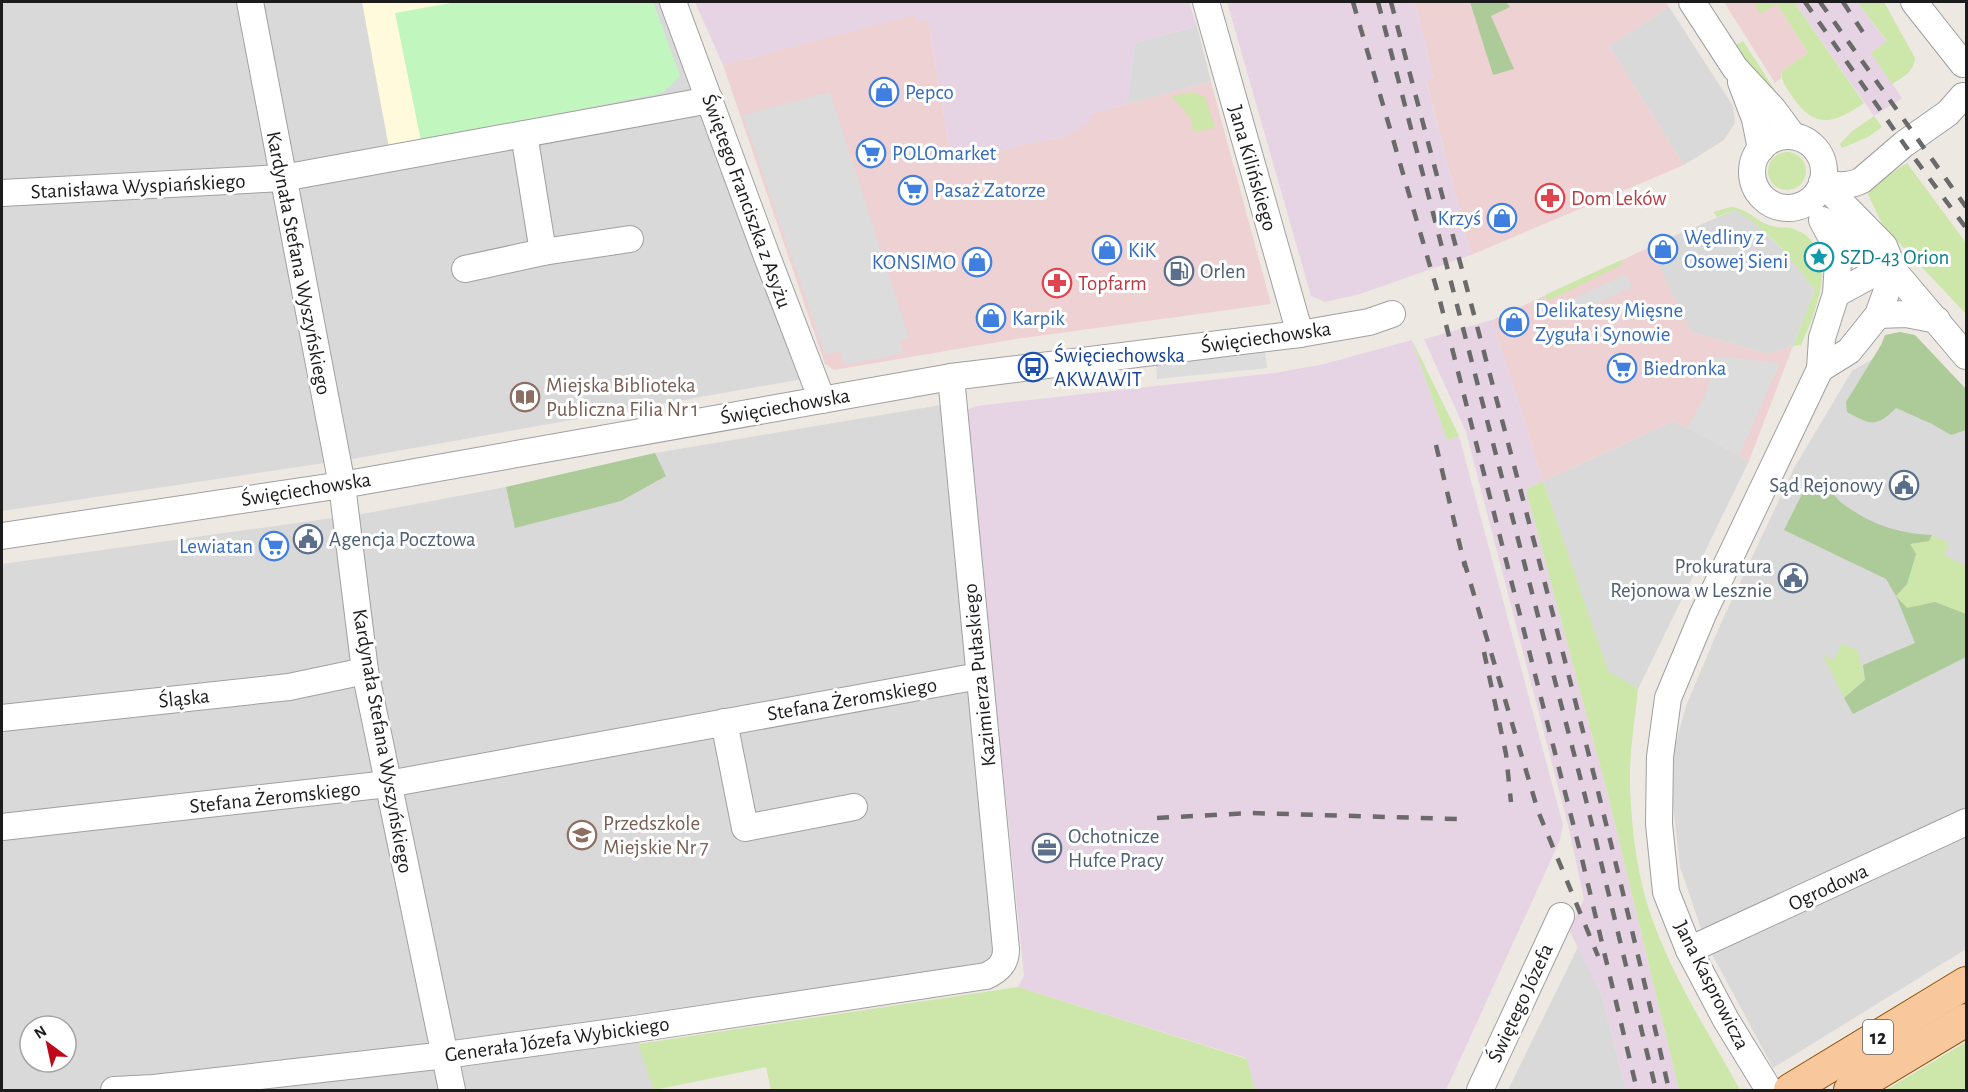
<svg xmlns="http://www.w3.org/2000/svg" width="1968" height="1092" viewBox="0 0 1968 1092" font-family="'Alegreya Sans',sans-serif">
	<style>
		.residential { fill: #dad9d9; fill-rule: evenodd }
		.commercial { fill: #eed1d3 }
		.industrial { fill: #e6d4e4 }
		.education { fill: #fefadb }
		.grass { fill: #cde6a9 }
		.forest { fill: #accb98 }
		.park { fill: #c1f7bf }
		.parking { fill: #dcdcdc }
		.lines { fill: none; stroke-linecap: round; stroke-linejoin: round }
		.minor-casing { stroke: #a0a0a0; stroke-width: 28 }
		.major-casing { stroke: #8e5306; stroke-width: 34 }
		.minor { stroke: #fff; stroke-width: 26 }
		.major { stroke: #f8c79c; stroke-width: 32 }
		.rail { stroke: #6a6a6a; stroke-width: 4.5; stroke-dasharray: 12 12; stroke-linecap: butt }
		.labels { text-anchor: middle; stroke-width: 6; stroke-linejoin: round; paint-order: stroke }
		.shield { fill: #fff; stroke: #606060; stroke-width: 1.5 }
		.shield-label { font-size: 20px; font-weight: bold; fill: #1c1c1c }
		.shop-label { font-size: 21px; fill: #366cbe; stroke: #fff; text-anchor: start }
		.street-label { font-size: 21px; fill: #1c1c1c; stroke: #fff }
		.health-label { font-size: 21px; fill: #be3a42; stroke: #fff; text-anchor: start }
		.culture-label { font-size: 21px; fill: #0d838f; stroke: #fff; text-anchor: start }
		.service-label { font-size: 21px; fill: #4e5e75; stroke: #fff; text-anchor: start }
		.transit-label { font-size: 21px; fill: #164399; stroke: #fff; text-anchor: start }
		.education-label { font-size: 21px; fill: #785e54; stroke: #fff; text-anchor: start }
	</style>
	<rect width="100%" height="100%" fill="#ede8e2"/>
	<!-- residential -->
	<g class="residential">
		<polygon points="2,2 674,2 814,377 352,459 2,511"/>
		<polygon points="1669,7 1733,106 1735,123 1724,140 1684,165 1609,46"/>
		<polygon points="1197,26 1211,82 1127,104 1135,43"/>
		<polygon points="1735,210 1753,220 1794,261 1815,290 1793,346 1767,354 1691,332 1656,260 1677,251 1669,238"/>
		<polygon points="1871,360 1966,414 1966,949 1773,1068 1706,943 1680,867 1673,804 1674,750 1686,706 1721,623 1794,468 1852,371"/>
		<path d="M953 403 1005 960 636 1030 654 1090H2V564L368 513 506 487 655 453ZM30 1026H66V1062H30Z"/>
		<polygon points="1674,421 1749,461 1638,689 1608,672 1543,481"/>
		<polygon points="1578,947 1602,995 1626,1090 1508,1090"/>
	</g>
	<!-- commercial -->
	<g class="commercial">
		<polygon points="1415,2 1666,2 1669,7 1609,46 1684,165 1471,255 1426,80 1433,78"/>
		<polygon points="1724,2 1761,2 1755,6 1777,4 1808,53 1782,71 1781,78 1775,83"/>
		<polygon points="916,14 918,22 928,20 952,165 1030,143 1066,137 1092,113 1211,82 1271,304 1016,339 834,370 825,364 723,65"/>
		<polygon points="1650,247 1691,332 1767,354 1793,346 1749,461 1674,421 1543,481 1492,320"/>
	</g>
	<!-- industrial -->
	<g class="industrial">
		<polygon points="695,2 1189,2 1197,26 1135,43 1127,104 1092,113 1092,120 1066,137 1030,143 952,165 928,20 918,22 915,15 723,65"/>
		<polygon points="1227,2 1415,2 1433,78 1426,81 1471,255 1360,294 1325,302 1311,296"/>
		<polygon points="1794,2 1857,2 1887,42 1871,53 1902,98 1874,116"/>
		<polygon points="1492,320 1543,481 1526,490 1608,795 1679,1090 1626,1090 1602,995 1569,930 1584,899 1570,833 1466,432 1424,339"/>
		<polygon points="1412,340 1447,440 1459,436 1563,825 1560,840 1446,1090 1255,1090 1246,1058 1018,987 1024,975 966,410 976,406 1275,373 1324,364"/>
	</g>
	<!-- education -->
	<polygon class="education" points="362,2 533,2 555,115 389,148"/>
	<!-- grass -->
	<g class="grass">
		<path d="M1761 2H1794L1864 103C1835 123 1815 131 1792 96 1787 88 1780 81 1782 71L1808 53 1777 4 1760 14 1755 5Z"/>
		<path d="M1857 2H1884L1915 58C1914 72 1903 77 1892 84L1871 53 1887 41Z"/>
		<polygon points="1743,41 1778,95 1774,100 1734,46"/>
		<polygon points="1193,92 1205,97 1215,128 1193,132 1192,120 1172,96"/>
		<polygon points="1874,116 1882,127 1868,137 1842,148 1840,144 1851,132"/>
		<circle cx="1787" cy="171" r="19"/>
		<polygon points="1907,163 1966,243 1966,314 1883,226 1866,190"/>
		<path d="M1731 207C1749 209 1756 222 1772 226 1778 228 1785 227 1791 228 1843 244 1817 311 1801 345L1793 346 1815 290C1793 260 1768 229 1735 210L1717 217 1713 212Z"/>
		<polygon points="1621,260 1623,264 1548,301 1545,295"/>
		<polygon points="1412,340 1459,436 1447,440"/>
		<path d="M1543 481 1608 671 1638 689C1635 720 1629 753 1630 785 1631 816 1634 849 1641 880 1657 954 1704 1024 1740 1090H1679L1608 795 1526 490Z"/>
		<polygon points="1932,535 1949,543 1944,555 1966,566 1966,614 1935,602 1907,609 1896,595 1907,584 1916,554 1909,544 1929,541"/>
		<polygon points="1842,643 1858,651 1865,680 1844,698 1823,655 1834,660"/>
		<polygon points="1018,987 1247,1059 1255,1090 771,1090 766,1067 654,1090 638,1044"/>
		<polygon points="1966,1042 1966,1090 1886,1090"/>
	</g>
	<!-- forest -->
	<g class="forest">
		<polygon points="1470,2 1506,2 1510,7 1491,16 1514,69 1493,75"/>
		<path d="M1900 332 1915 335 1966 389V430L1951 435 1932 424 1896 408C1876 428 1871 425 1847 412L1846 402 1881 345 1885 335Z"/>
		<polygon points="655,453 666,476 621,501 515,528 506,487"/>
		<path d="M1810 478C1814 480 1820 481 1824 484 1831 489 1836 499 1843 504 1870 524 1899 534 1932 535L1929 541 1910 544 1916 554 1907 584 1896 596 1907 608 1935 602 1966 614V657L1853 714 1844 698 1865 680 1863 665 1915 643 1896 596 1886 579 1784 530Z"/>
	</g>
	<!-- park -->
	<polygon class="park" points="456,2 653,2 680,76 662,93 421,141 395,13"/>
	<!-- parking -->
	<g class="parking">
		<polygon points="830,92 909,338 900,340 904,353 844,365 840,351 825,354 743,115"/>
		<polygon points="1626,274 1632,287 1558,322 1552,309"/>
		<polygon points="1265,351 1267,368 1157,379 1156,363"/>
		<polygon points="1715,356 1780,363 1739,456 1687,428 1706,393"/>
	</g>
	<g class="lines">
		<!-- minor casing -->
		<g class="minor-casing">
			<g id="minor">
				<polyline points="250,2 342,485 365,671 452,1090"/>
				<polyline points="673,2 766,254 822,400"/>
				<polyline points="1206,2 1300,334"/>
				<polyline points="1692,2 1735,68 1773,109 1793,136"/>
				<polyline points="1914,2 1963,64"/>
				<polyline points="1741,82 1755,119 1761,149"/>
				<polyline points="524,134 543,252 630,239"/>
				<circle cx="1788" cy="172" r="36"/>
				<polyline points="1822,183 1884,246 1894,271 1966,356"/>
				<path d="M1822 183C1836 186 1850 187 1862 180L1904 144 1948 113 1963 96"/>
				<polyline points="2,193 283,178 710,100"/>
				<polyline points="1829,224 1843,233 1870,260 1894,271"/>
				<polyline points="465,269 543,252"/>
				<polyline points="1836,294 1871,275 1894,271"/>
				<polyline points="1878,315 1906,314 1937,320"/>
				<polyline points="1820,369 1849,351 1878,315 1894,271"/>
				<polyline points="2,536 342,485 951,377 1300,334 1369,322 1392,314"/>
				<polyline points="2,718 289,687 365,671"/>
				<polyline points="724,722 745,828 854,807"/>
				<polyline points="2,827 388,784 979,676"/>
				<polyline points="1689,950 1966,822"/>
				<path d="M114 1090 154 1088 446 1055 635 1029 986 976C999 970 1006 963 1006 949L951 377"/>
				<polyline points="1480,1090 1561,916"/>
				<polyline points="1769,1090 1726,1020 1689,950 1666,892 1659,824 1660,757 1668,698 1703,614 1820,369 1822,338 1836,294 1838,262 1837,248 1822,220"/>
			</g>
		</g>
		<!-- major casing -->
		<g class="major-casing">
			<g id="major">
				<polyline points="1790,1090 1966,983"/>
				<polyline points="1850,1090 1966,1020"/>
			</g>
		</g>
		<!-- minor -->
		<use href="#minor" class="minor"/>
		<!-- major -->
		<use href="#major" class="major"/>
		<!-- rail -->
		<g class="rail">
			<polyline points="1353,2 1439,297 1581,855 1637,1090"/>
			<polyline points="1378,2 1585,796 1656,1090"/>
			<path d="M1391 2C1486 364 1587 725 1669 1090"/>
			<polyline points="1805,2 1904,144 1966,228"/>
			<polyline points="1820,2 1966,207"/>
			<polyline points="1843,2 1866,37"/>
			<polyline points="1436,445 1465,567"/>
			<polyline points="1464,561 1538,811 1598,956"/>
			<polyline points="1484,652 1506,754 1511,802"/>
			<polyline points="1157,818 1252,813 1457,819"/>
		</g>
	</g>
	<!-- icons -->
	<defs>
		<g id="shop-ring" transform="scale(1.5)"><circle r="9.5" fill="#fff" stroke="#3f7fe0" stroke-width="1.5"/><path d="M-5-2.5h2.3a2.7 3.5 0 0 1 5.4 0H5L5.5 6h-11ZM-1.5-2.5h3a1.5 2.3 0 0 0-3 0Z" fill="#3f7fe0"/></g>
		<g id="supermarket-ring" transform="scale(1.5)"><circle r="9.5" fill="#fff" stroke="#3f7fe0" stroke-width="1.5"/><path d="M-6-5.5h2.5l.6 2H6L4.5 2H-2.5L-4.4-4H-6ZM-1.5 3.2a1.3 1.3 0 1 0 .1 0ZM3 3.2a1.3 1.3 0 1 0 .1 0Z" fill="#3f7fe0"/></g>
		<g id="pharmacy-ring" transform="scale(1.5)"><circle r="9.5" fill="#fff" stroke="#e0444e" stroke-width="1.5"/><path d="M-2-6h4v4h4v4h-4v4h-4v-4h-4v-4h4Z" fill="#e0444e"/></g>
		<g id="sight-ring" transform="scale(1.5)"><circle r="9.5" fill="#fff" stroke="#0f9aa8" stroke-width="1.5"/><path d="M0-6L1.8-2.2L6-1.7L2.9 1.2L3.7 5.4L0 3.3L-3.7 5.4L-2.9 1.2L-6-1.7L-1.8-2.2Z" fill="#0f9aa8"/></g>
		<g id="fuel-ring" transform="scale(1.5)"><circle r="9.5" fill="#fff" stroke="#5c6f8a" stroke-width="1.5"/><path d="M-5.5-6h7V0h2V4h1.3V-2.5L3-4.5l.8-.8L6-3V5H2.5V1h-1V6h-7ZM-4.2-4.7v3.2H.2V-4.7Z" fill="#5c6f8a"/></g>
		<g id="bus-ring" transform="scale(1.5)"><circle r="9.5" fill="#fff" stroke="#1a4fb4" stroke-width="1.5"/><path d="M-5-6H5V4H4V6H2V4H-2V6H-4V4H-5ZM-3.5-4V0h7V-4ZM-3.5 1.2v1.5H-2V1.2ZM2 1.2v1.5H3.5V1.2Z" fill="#1a4fb4"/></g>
		<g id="library-ring" transform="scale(1.5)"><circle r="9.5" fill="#fff" stroke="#8d6e63" stroke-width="1.5"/><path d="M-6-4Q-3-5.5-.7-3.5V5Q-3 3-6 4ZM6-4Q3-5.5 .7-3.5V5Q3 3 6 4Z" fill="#8d6e63"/></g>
		<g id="civic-ring" transform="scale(1.5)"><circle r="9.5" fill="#fff" stroke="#5c6f8a" stroke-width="1.5"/><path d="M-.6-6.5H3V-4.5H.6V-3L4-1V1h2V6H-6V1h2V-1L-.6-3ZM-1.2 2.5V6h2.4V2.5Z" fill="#5c6f8a"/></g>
		<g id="school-ring" transform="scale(1.5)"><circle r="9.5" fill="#fff" stroke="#8d6e63" stroke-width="1.5"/><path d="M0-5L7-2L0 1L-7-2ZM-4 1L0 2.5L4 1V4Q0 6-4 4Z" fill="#8d6e63"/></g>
		<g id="office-ring" transform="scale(1.5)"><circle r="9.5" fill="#fff" stroke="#5c6f8a" stroke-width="1.5"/><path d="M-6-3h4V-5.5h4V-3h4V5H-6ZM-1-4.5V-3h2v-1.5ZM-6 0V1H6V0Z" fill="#5c6f8a"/></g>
	</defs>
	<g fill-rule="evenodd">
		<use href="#shop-ring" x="884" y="92"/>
		<use href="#supermarket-ring" x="871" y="153"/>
		<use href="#supermarket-ring" x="913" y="190"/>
		<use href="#pharmacy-ring" x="1550" y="198"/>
		<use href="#shop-ring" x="1502" y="218"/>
		<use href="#shop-ring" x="1663" y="249"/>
		<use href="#shop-ring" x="1107" y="250"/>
		<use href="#sight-ring" x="1819" y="257"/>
		<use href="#shop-ring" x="977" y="262"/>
		<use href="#fuel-ring" x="1179" y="271"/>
		<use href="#pharmacy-ring" x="1057" y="283"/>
		<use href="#shop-ring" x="991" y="318"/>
		<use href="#shop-ring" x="1514" y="322"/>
		<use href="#bus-ring" x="1033" y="367"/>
		<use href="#supermarket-ring" x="1622" y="368"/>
		<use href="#library-ring" x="525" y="397"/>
		<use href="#civic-ring" x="1904" y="485"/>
		<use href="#civic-ring" x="308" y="539"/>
		<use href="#supermarket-ring" x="274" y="546"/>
		<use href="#civic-ring" x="1793" y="578"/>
		<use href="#school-ring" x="582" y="835"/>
		<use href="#office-ring" x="1047" y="848"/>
	</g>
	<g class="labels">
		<!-- shield labels -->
		<rect class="shield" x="1863" y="1020" width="30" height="34" rx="4.5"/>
		<g class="shield-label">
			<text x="1878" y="1044">12</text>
		</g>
		<!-- shop labels -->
		<g class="shop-label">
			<text x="905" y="99">Pepco</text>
			<text x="892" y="160">POLOmarket</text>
			<text x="934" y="197">Pasaż Zatorze</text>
			<text x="1481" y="225" text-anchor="end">Krzyś</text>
			<text x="1684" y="244">Wędliny z<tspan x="1684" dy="24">Osowej Sieni</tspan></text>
			<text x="1128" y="257">KiK</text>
			<text x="956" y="269" text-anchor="end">KONSIMO</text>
			<text x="1535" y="317">Delikatesy Mięsne<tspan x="1535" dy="24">Zyguła i Synowie</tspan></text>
			<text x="1012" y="325">Karpik</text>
			<text x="1643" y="375">Biedronka</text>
			<text x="253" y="553" text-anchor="end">Lewiatan</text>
		</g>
		<!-- street labels -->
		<g class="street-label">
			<text transform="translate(1253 168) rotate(74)" y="7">Jana Kilińskiego</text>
			<text transform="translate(138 186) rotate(-3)" y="7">Stanisława Wyspiańskiego</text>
			<text transform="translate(747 201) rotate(70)" y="7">Świętego Franciszka z Asyżu</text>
			<text transform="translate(299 263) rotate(79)" y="7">Kardynała Stefana Wyszyńskiego</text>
			<text transform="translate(1266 337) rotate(-8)" y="7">Święciechowska</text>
			<text transform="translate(785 406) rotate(-10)" y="7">Święciechowska</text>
			<text transform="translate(306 489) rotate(-9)" y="7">Święciechowska</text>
			<text transform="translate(979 675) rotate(-96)" y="7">Kazimierza Pułaskiego</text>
			<text transform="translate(184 698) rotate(-6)" y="7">Śląska</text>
			<text transform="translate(852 699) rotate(-10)" y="7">Stefana Żeromskiego</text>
			<text transform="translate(383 741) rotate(80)" y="7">Kardynała Stefana Wyszyńskiego</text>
			<text transform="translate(275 797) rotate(-6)" y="7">Stefana Żeromskiego</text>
			<text transform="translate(1828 887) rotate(-25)" y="7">Ogrodowa</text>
			<text transform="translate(1712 985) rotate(63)" y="7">Jana Kasprowicza</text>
			<text transform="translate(1520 1003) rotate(-65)" y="7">Świętego Józefa</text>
			<text transform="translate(557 1039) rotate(-8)" y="7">Generała Józefa Wybickiego</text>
		</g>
		<!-- health labels -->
		<g class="health-label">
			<text x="1571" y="205">Dom Leków</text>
			<text x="1078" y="290">Topfarm</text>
		</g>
		<!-- culture labels -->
		<g class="culture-label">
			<text x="1840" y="264">SZD-43 Orion</text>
		</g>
		<!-- service labels -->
		<g class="service-label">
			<text x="1200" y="278">Orlen</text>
			<text x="1883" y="492" text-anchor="end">Sąd Rejonowy</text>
			<text x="329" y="546">Agencja Pocztowa</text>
			<text x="1772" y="573" text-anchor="end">Prokuratura<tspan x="1772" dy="24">Rejonowa w Lesznie</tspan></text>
			<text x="1068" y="843">Ochotnicze<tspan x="1068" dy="24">Hufce Pracy</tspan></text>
		</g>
		<!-- transit labels -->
		<g class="transit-label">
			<text x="1054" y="362">Święciechowska<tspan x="1054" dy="24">AKWAWIT</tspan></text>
		</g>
		<!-- education labels -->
		<g class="education-label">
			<text x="546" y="392">Miejska Biblioteka<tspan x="546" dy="24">Publiczna Filia Nr 1</tspan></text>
			<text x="603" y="830">Przedszkole<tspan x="603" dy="24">Miejskie Nr 7</tspan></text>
		</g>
	</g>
	<!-- border -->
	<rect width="1968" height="1092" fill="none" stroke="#1c1c1c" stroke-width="6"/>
	<!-- north arrow -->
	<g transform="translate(48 1044) rotate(327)"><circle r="28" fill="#ffffff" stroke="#a4a4a4" stroke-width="1.5"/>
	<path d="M0-4.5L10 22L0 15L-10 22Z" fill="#c0081b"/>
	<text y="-9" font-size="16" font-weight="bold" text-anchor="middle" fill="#1c1c1c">N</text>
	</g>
</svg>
